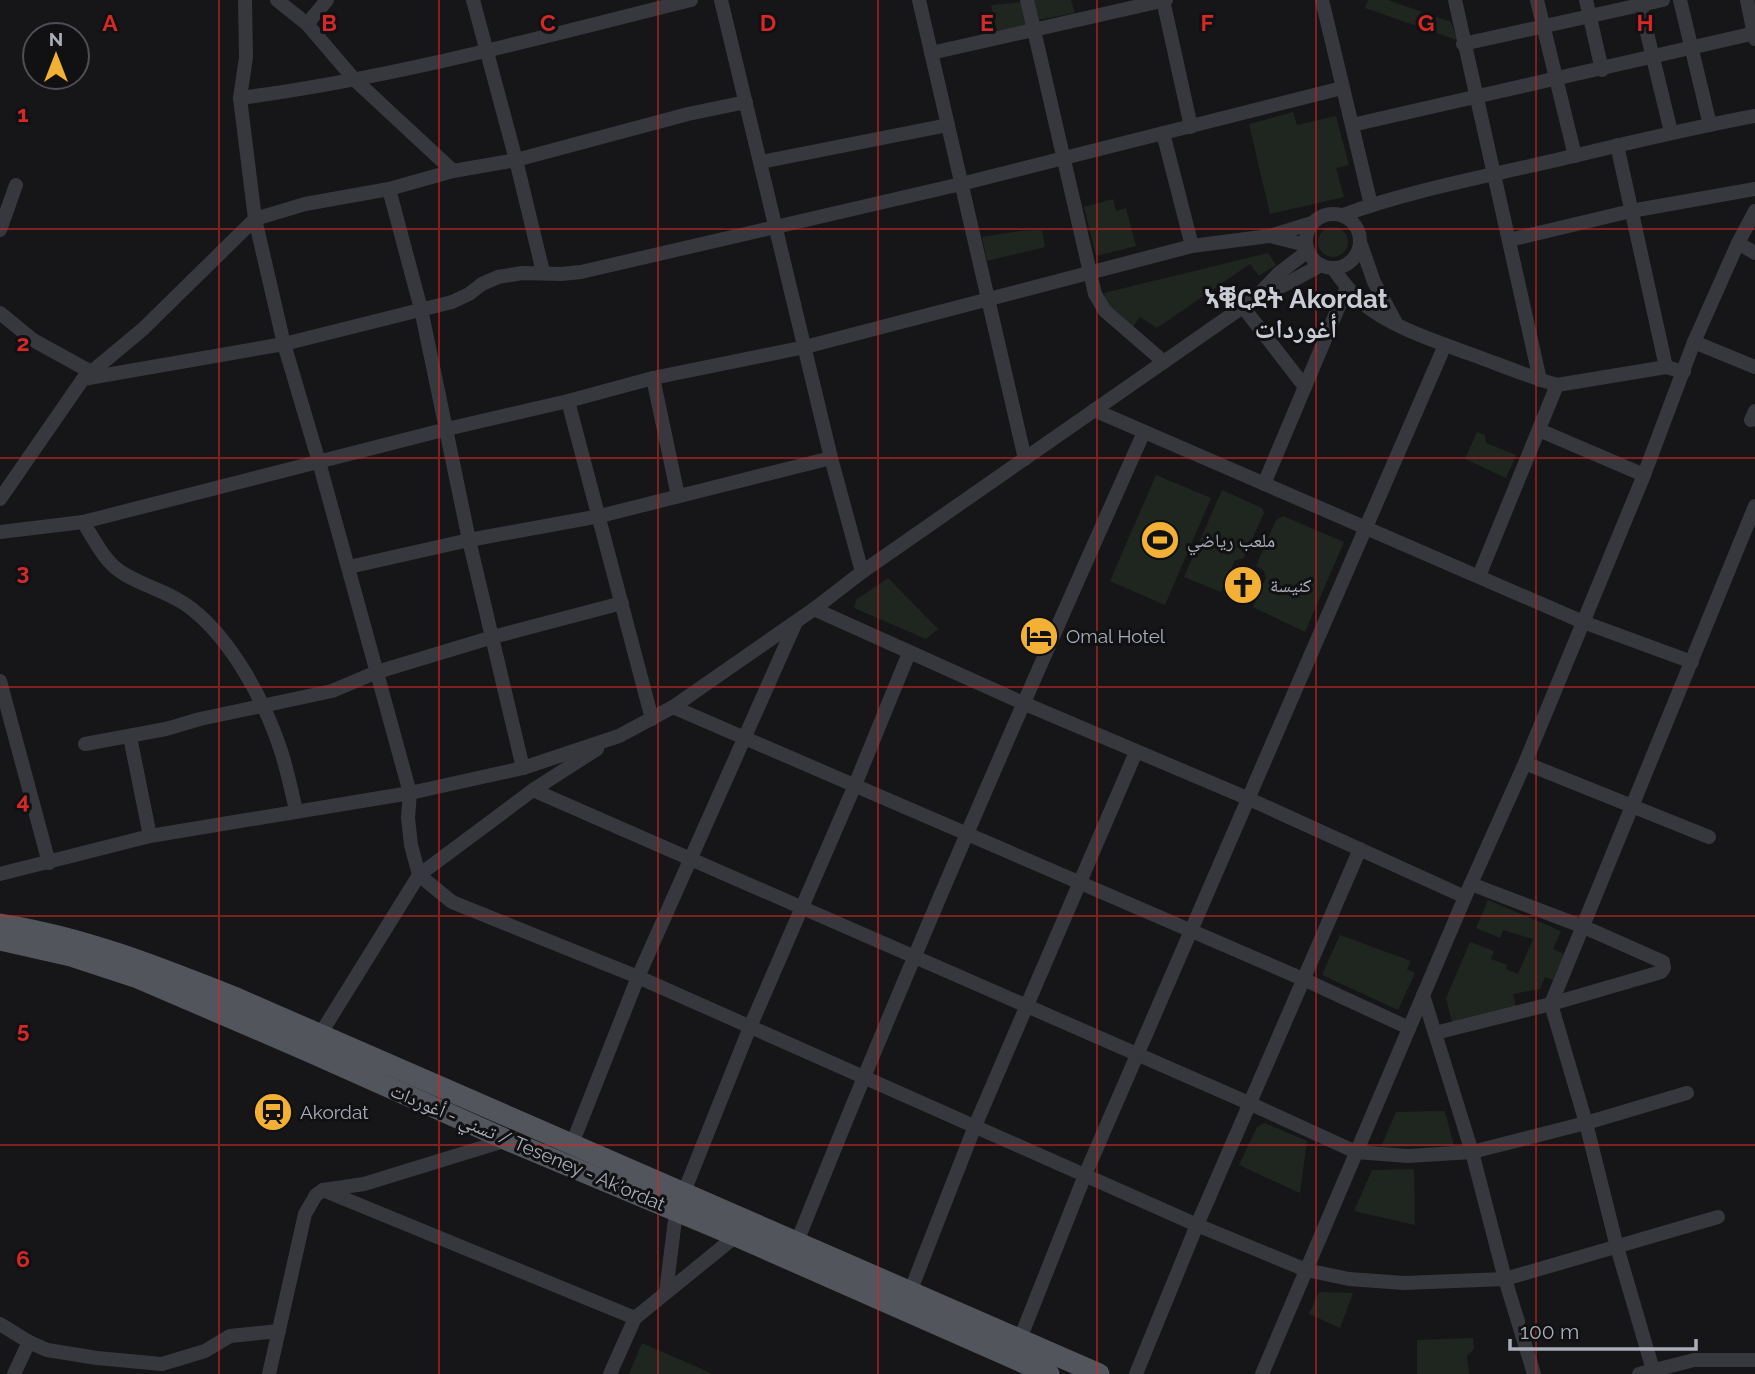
<svg xmlns="http://www.w3.org/2000/svg" width="1755" height="1374" viewBox="0 0 1755 1374" font-family="Raleway,'Noto Naskh Arabic','Noto Sans Ethiopic',sans-serif">
	<style>
		.green { fill: #1e261f }
		.lines { fill: none; stroke-linecap: round; stroke-linejoin: round }
		.minor { stroke: #37383d; stroke-width: 14 }
		.primary { stroke: #53555c; stroke-width: 21 }
		.grid { fill: none; stroke: #d62828; stroke-width: 2; stroke-opacity: 0.55 }
		.labels { text-anchor: middle; stroke-width: 6; stroke-linejoin: round; paint-order: stroke }
		.poi-label { font-size: 19px; fill: #a8adb8; stroke: #111113; text-anchor: start }
		.street-label { font-size: 19px; fill: #a8adb8; stroke: #111113 }
		.district-label { font-size: 26px; font-weight: bold; fill: #c9ccd4; stroke: #111113 }
		.grid-label { font-size: 23px; text-anchor: middle; font-weight: bold; fill: #d62828; stroke: #111113; stroke-width: 6; stroke-linejoin: round; paint-order: stroke }
	</style>
	<rect width="100%" height="100%" fill="#161618"/>
	<!-- green -->
	<g class="green">
		<polygon points="1034,0 1071,0 1075,13 1038,20"/>
		<polygon points="1368,0 1388,0 1451,22 1457,40 1365,8"/>
		<polygon points="1022,2 1026,25 997,31 991,5"/>
		<polygon points="1293,112 1297,125 1336,116 1349,165 1336,168 1344,197 1270,214 1249,124"/>
		<polygon points="1113,199 1116,211 1126,208 1136,246 1096,256 1084,207"/>
		<circle cx="1333" cy="242" r="15"/>
		<polygon points="1042,230 1045,247 987,261 982,237 1019,231"/>
		<polygon points="1268,253 1276,265 1259,276 1250,264 1157,328 1140,317 1132,328 1108,310 1104,293"/>
		<polygon points="1477,432 1485,435 1486,443 1516,455 1506,478 1465,459"/>
		<polygon points="1156,475 1211,498 1165,605 1110,581"/>
		<polygon points="1222,490 1262,508 1264,513 1243,559 1235,560 1221,592 1184,577"/>
		<polygon points="1283,516 1344,542 1305,632 1253,607 1266,578 1264,571 1256,566 1276,520"/>
		<polygon points="888,578 938,629 926,639 854,608 856,600"/>
		<polygon points="1488,900 1561,931 1553,949 1564,954 1553,980 1545,977 1540,989 1513,994 1516,1007 1452,1022 1446,998 1470,942 1494,951 1491,959 1507,965 1506,969 1518,974 1533,939 1503,930 1500,938 1476,928"/>
		<polygon points="1340,935 1411,961 1407,969 1415,973 1398,1010 1322,975"/>
		<polygon points="1445,1111 1454,1146 1381,1147 1396,1112"/>
		<polygon points="1265,1123 1307,1141 1300,1193 1239,1165 1257,1127"/>
		<polygon points="1414,1169 1415,1225 1354,1211 1372,1170"/>
		<polygon points="1319,1292 1353,1293 1340,1328 1309,1314"/>
		<polygon points="1473,1338 1474,1349 1467,1356 1469,1374 1417,1374 1417,1340"/>
		<polygon points="642,1343 713,1374 629,1374"/>
	</g>
	<g class="lines">
		<!-- minor -->
		<g class="minor">
			<polyline points="245,0 246,57 240,98 255,219 284,344 319,462 410,793 408,818 411,845 419,875 452,902 638,977 1197,1225 1306,1270 1349,1279 1404,1283 1505,1279 1718,1217"/>
			<polyline points="277,0 307,24 354,79 453,171"/>
			<polyline points="473,0 516,160 688,114 746,102"/>
			<polyline points="721,0 831,458 862,572"/>
			<polyline points="919,0 1025,459"/>
			<polyline points="1027,0 1095,294 1105,311 1164,362"/>
			<polyline points="1163,0 1191,127"/>
			<polyline points="1322,0 1371,205"/>
			<polyline points="1455,0 1540,380"/>
			<polyline points="1537,0 1575,156"/>
			<polyline points="1586,0 1602,70"/>
			<polyline points="1639,0 1671,132"/>
			<polyline points="1680,0 1710,125"/>
			<polyline points="1747,0 1755,39"/>
			<polyline points="307,24 327,0"/>
			<polyline points="1463,44 1663,0"/>
			<polyline points="931,53 1166,0"/>
			<path d="M240 98C393 78 542 37 691 0"/>
			<polyline points="1352,125 1755,33"/>
			<polyline points="1163,133 1192,246"/>
			<polyline points="1617,145 1666,367"/>
			<polyline points="761,162 948,125"/>
			<circle cx="1333" cy="241" r="27"/>
			<path d="M1343 215C1403 193 1468 180 1530 166 1605 149 1679 130 1755 116"/>
			<polyline points="0,230 16,185"/>
			<polyline points="1270,236 1306,245"/>
			<polyline points="1509,240 1631,211 1755,189"/>
			<polyline points="1360,242 1374,282 1396,323"/>
			<polyline points="1738,243 1755,253"/>
			<path d="M1333 268C1341 280 1350 291 1360 301 1391 328 1438 342 1476 356 1503 366 1530 377 1557 385L1666 367 1684 372"/>
			<polyline points="1260,293 1279,273 1308,251"/>
			<polyline points="1243,307 1305,387"/>
			<polyline points="0,313 33,340 91,372"/>
			<polyline points="1694,342 1755,367"/>
			<polyline points="653,378 678,496"/>
			<polyline points="83,379 284,344 452,302 469,294 482,284 498,277 522,273 561,274 581,272 961,184 1342,88"/>
			<polyline points="568,401 652,719"/>
			<polyline points="1094,410 1583,622 1692,662"/>
			<polyline points="1751,420 1755,411"/>
			<polyline points="1539,430 1644,475"/>
			<polyline points="1264,484 1347,287"/>
			<polyline points="0,499 83,379 143,329 255,219 305,204 389,189"/>
			<path d="M83 522C94 539 104 561 121 572 144 587 171 592 192 609 232 641 264 700 280 748 287 768 291 790 296 810"/>
			<polyline points="0,532 83,522 447,429 568,401 653,378 805,347 1192,246 1269,236 1312,223"/>
			<polyline points="349,567 469,540 600,516 831,458"/>
			<polyline points="1479,576 1557,385"/>
			<polyline points="814,609 1023,703 1247,798 1465,897"/>
			<polyline points="0,681 49,863"/>
			<polyline points="673,707 1303,979 1409,1028"/>
			<polyline points="130,737 150,836"/>
			<polyline points="85,744 166,729 200,719 332,691 377,672 493,637 622,603"/>
			<polyline points="1525,763 1709,837"/>
			<polyline points="523,768 469,540 421,309 389,189 453,171 516,160 543,272"/>
			<polyline points="533,790 1251,1104 1356,1152 1408,1156 1472,1152 1586,1123 1687,1093"/>
			<polyline points="0,874 150,836 410,793 523,768 619,736 673,707 814,609 862,572 1257,297 1286,284 1321,265"/>
			<polyline points="1423,995 1472,1152 1505,1279 1534,1374"/>
			<polyline points="1435,1033 1551,1004 1661,972 1664,968 1663,962 1584,927 1471,884"/>
			<polyline points="316,1041 419,875 533,790 597,749"/>
			<polyline points="572,1144 638,977 796,622"/>
			<polyline points="323,1190 635,1318"/>
			<path d="M797 1242C906 969 1024 700 1144 432"/>
			<polyline points="666,1292 676,1212 750,1027 855,785 909,653"/>
			<polyline points="910,1292 975,1126 1136,752"/>
			<polyline points="0,1324 29,1342 47,1350 97,1358 162,1364 205,1351 230,1336 279,1331"/>
			<polyline points="1020,1339 1085,1175 1445,345"/>
			<polyline points="1653,1370 1617,1247 1586,1123 1551,1004 1755,506"/>
			<polyline points="14,1374 29,1342"/>
			<polyline points="269,1374 305,1214 316,1195 323,1190 364,1184 507,1140"/>
			<polyline points="610,1374 635,1318 736,1236"/>
			<polyline points="1136,1374 1197,1225 1360,849"/>
			<polyline points="1262,1374 1465,897 1525,763 1644,475 1694,342 1738,243 1755,211"/>
			<polyline points="1639,1374 1694,1360 1755,1360"/>
		</g>
		<!-- primary -->
		<g class="primary">
			<path d="M0 924C83 937 156 966 234 997L1099 1374"/>
			<polyline points="0,940 71,956 138,978 310,1052 507,1140 736,1236 1049,1374"/>
		</g>
	</g>
	<!-- grid -->
	<path class="grid" d="M219 0V1374M439 0V1374M658 0V1374M878 0V1374M1097 0V1374M1316 0V1374M1536 0V1374M0 229H1755M0 458H1755M0 687H1755M0 916H1755M0 1145H1755"/>
	<!-- icons -->
	<defs>
		<g id="stadium-disc" transform="scale(2.0125)"><circle r="9.5" fill="#f2b134" stroke="#111113"/><path d="M0-5a6.5 5 0 1 0 0 10a6.5 5 0 1 0 0-10ZM-3.5-1.8h7v3.6h-7Z" fill="#111"/></g>
		<g id="church-disc" transform="scale(2.0125)"><circle r="9.5" fill="#f2b134" stroke="#111113"/><path d="M-1.2-6h2.4v3.5h3.3v2.4h-3.3V6h-2.4V-.1h-3.3v-2.4h3.3Z" fill="#111"/></g>
		<g id="hotel-disc" transform="scale(2.0125)"><circle r="9.5" fill="#f2b134" stroke="#111113"/><path d="M-6-4.5h1.5V1H6V5H4.5V3h-9V5H-6ZM-4 0a1.8 1.8 0 1 1 3.6 0ZM.5 0V-2.5h3Q6-2.5 6 0Z" fill="#111"/></g>
		<g id="station-disc" transform="scale(2.0125)"><circle r="9.5" fill="#f2b134" stroke="#111113"/><path d="M-3-6H3Q5-6 5-4V2Q5 4 3 4L4.5 6H3L1.5 4h-3L-3 6H-4.5L-3 4Q-5 4-5 2V-4Q-5-6-3-6ZM-3.5-4v3h7v-3ZM-3.5 1v1.5H-2V1ZM2 1v1.5H3.5V1Z" fill="#111"/></g>
	</defs>
	<g fill-rule="evenodd">
		<use href="#stadium-disc" x="1160" y="540"/>
		<use href="#church-disc" x="1243" y="585"/>
		<use href="#hotel-disc" x="1039" y="636"/>
		<use href="#station-disc" x="273" y="1112"/>
	</g>
	<g class="labels">
		<!-- poi labels -->
		<g class="poi-label">
			<text x="1187" y="547">ملعب رياضي</text>
			<text x="1270" y="592">كنيسة</text>
			<text x="1066" y="643">Omal Hotel</text>
			<text x="300" y="1119">Akordat</text>
		</g>
		<!-- street labels -->
		<g class="street-label">
			<text transform="translate(528 1147) rotate(23)" y="7">تسني - أغوردات / Teseney - Ak'ordat</text>
		</g>
		<!-- district labels -->
		<g class="district-label">
			<text x="1296" y="308">ኣቑርደት Akordat<tspan x="1296" dy="30">أغوردات</tspan></text>
		</g>
	</g>
	<g class="grid-label">
		<text x="110" y="31">A</text>
		<text x="329" y="31">B</text>
		<text x="548" y="31">C</text>
		<text x="768" y="31">D</text>
		<text x="987" y="31">E</text>
		<text x="1207" y="31">F</text>
		<text x="1426" y="31">G</text>
		<text x="1645" y="31">H</text>
		<text x="23" y="122">1</text>
		<text x="23" y="351">2</text>
		<text x="23" y="580">3</text>
		<text x="23" y="809">4</text>
		<text x="23" y="1038">5</text>
		<text x="23" y="1267">6</text>
	</g>
	<!-- north arrow -->
	<g transform="translate(56 56)"><circle r="33" fill="#111113" stroke="#4d4f55" stroke-width="2"/>
	<path d="M0-5L12 26L0 18L-12 26Z" fill="#f2b134"/>
	<text y="-10" font-size="19" font-weight="bold" text-anchor="middle" fill="#a8adb8">N</text>
	</g>
	<!-- scale -->
	<path d="M1510 1339v10h186v-10" fill="none" stroke="#a8adb8" stroke-width="3.5"/>
	<text x="1520" y="1339" font-size="21" fill="#a8adb8" stroke="#111113" stroke-width="5" paint-order="stroke">100 m</text>
</svg>
